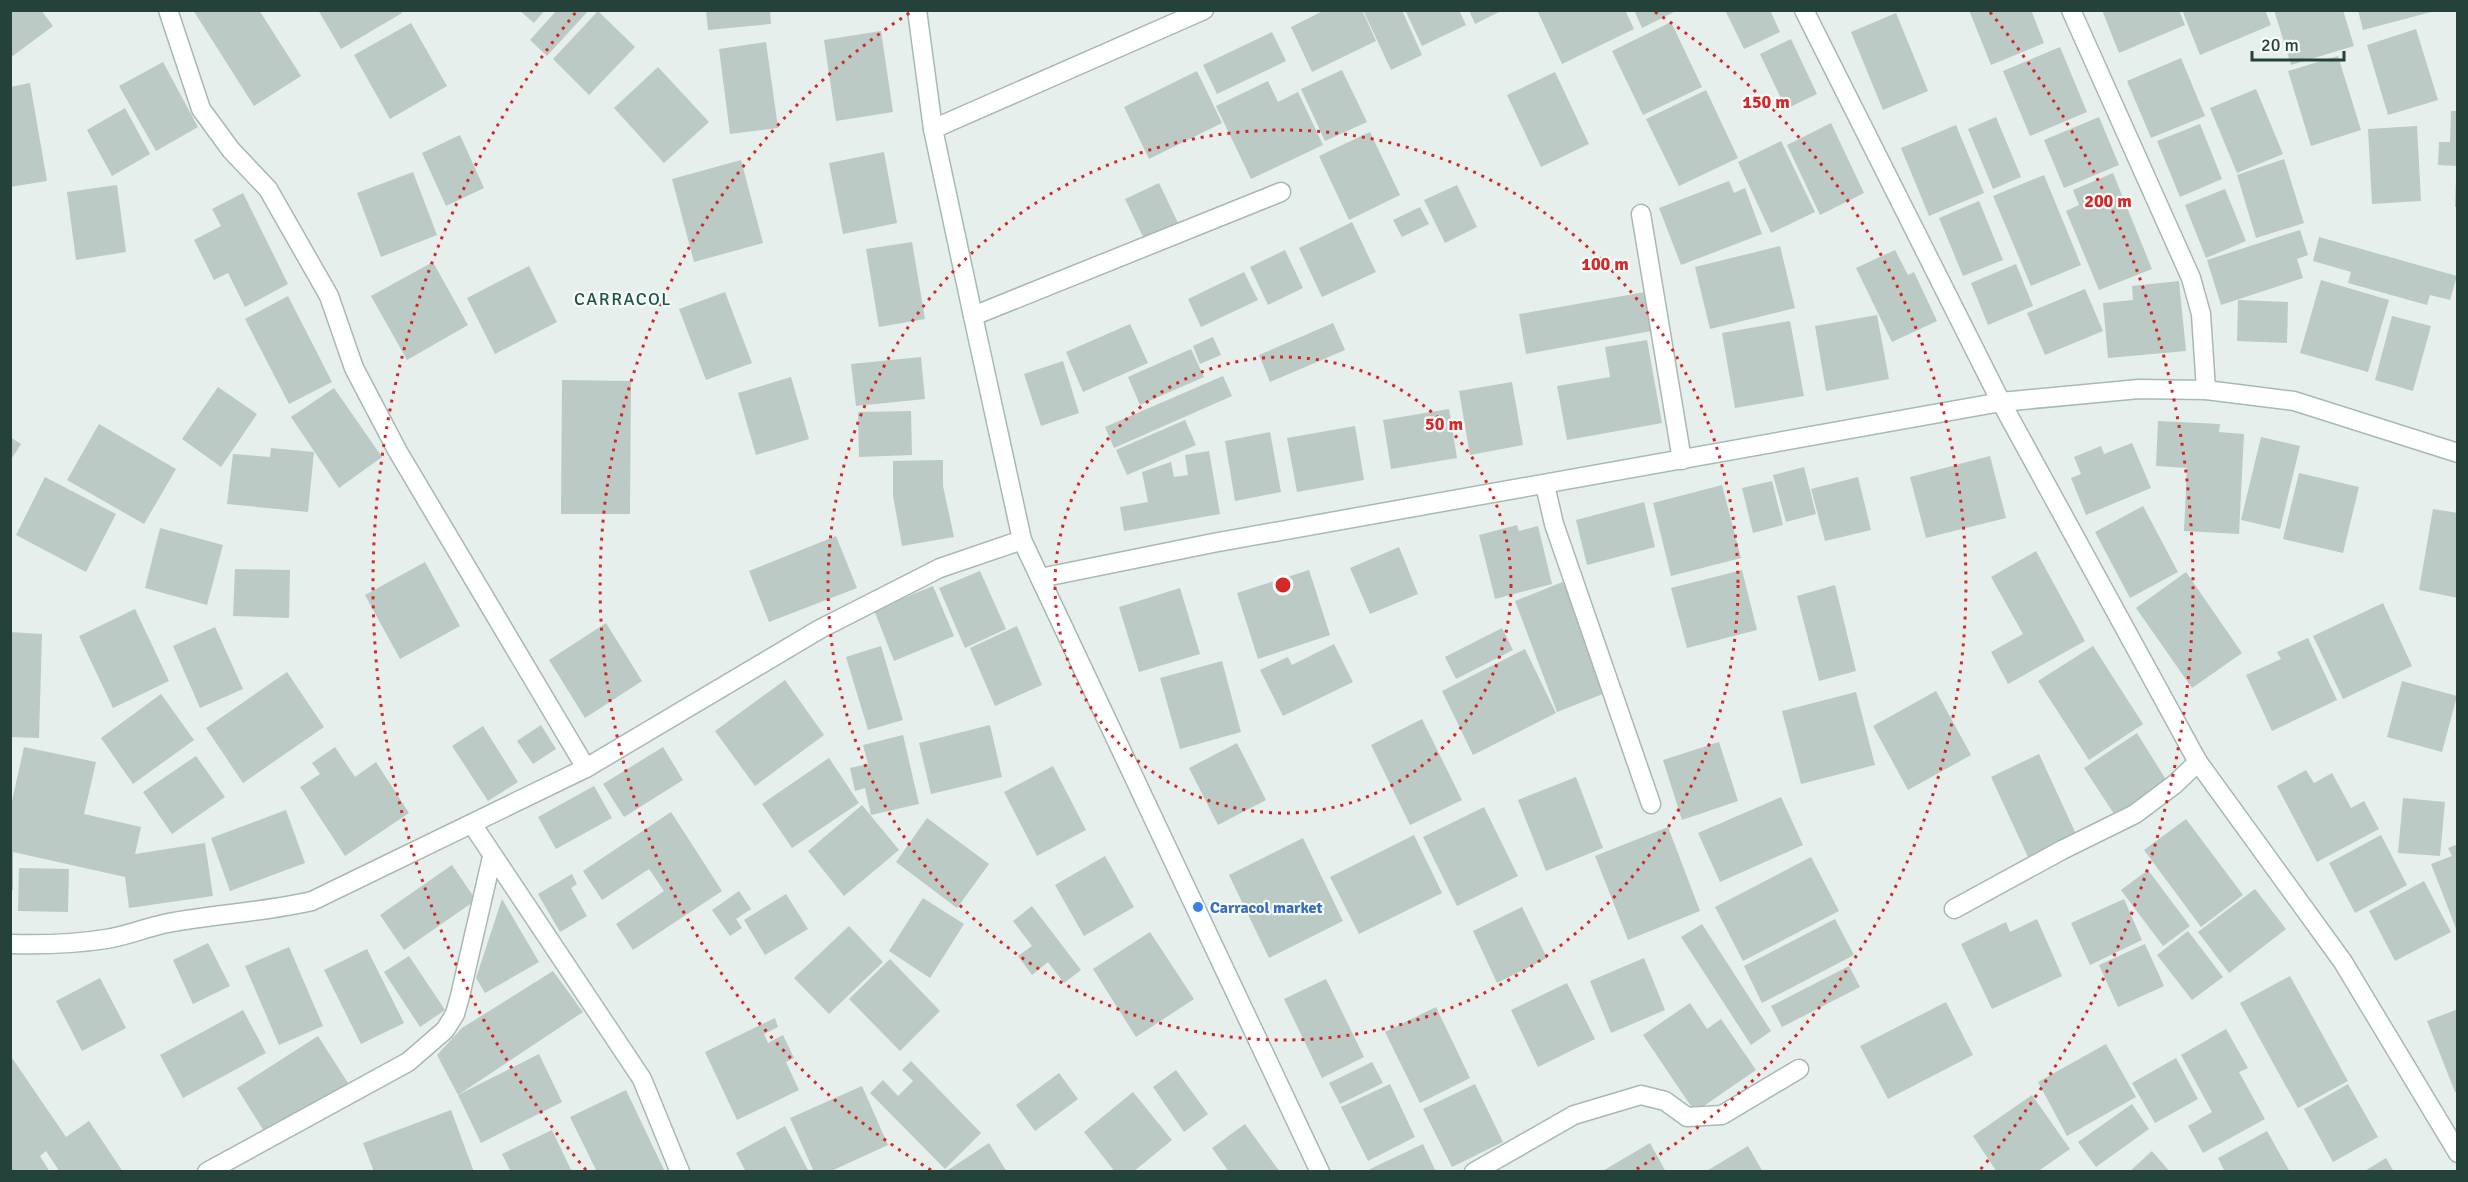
<svg xmlns="http://www.w3.org/2000/svg" width="2468" height="1182" viewBox="0 0 2468 1182" font-family="Signika,sans-serif">
	<style>
		.building { fill: #bbcac4 }
		.lines { fill: none; stroke-linecap: round; stroke-linejoin: round }
		.street-casing { stroke: #a8b8b2; stroke-width: 21 }
		.secondary-casing { stroke: #a4bbb3; stroke-width: 21 }
		.street { stroke: #fff; stroke-width: 18 }
		.secondary { stroke: #fff; stroke-width: 18 }
		.ring { fill: none; stroke: #d62828; stroke-width: 3; stroke-dasharray: 3 6 }
		.shop-dot { fill: #3f7fe0; stroke: #f7fbf9; stroke-width: 2 }
		.labels { text-anchor: middle; stroke-width: 4.5; stroke-linejoin: round; paint-order: stroke }
		.shop-label { font-size: 16px; font-weight: bold; fill: #366cbe; stroke: #f7fbf9; text-anchor: start }
		.neighbourhood-label { font-size: 18px; letter-spacing: 1.5px; fill: #1f5548; stroke: #f7fbf9 }
		.centre { fill: #d62828; stroke: #f7fbf9; stroke-width: 3 }
		.ring-label { font-size: 18px; text-anchor: middle; font-weight: bold; fill: #d62828; stroke: #f7fbf9; stroke-width: 4.5; stroke-linejoin: round; paint-order: stroke }
	</style>
	<rect width="100%" height="100%" fill="#e6efeb"/>
	<!-- building -->
	<g class="building">
		<polygon points="10,10 41,10 53,26 10,58"/>
		<polygon points="193,10 259,10 301,76 254,106"/>
		<polygon points="318,10 401,10 402,13 341,49"/>
		<polygon points="519,10 545,10 534,23"/>
		<polygon points="557,10 589,10 547,56 530,40"/>
		<polygon points="706,10 770,10 771,24 708,30"/>
		<polygon points="1325,10 1362,10 1376,41 1312,72 1291,27"/>
		<polygon points="1363,10 1402,10 1422,55 1391,70"/>
		<polygon points="1405,10 1459,10 1466,25 1422,46"/>
		<polygon points="1469,10 1503,10 1475,24"/>
		<polygon points="1537,10 1625,10 1634,29 1562,64"/>
		<polygon points="1634,10 1678,10 1642,28"/>
		<polygon points="1730,10 1770,10 1780,32 1744,49 1726,12"/>
		<polygon points="1969,10 2031,10 2044,43 1991,65"/>
		<polygon points="2102,10 2179,10 2185,25 2119,53"/>
		<polygon points="2182,10 2265,10 2271,25 2200,55"/>
		<polygon points="2274,10 2343,10 2354,46 2291,65"/>
		<polygon points="2358,10 2435,10 2435,11 2363,30"/>
		<polygon points="598,11 635,47 589,95 553,59"/>
		<polygon points="1896,13 1928,91 1883,110 1851,32"/>
		<polygon points="1671,22 1702,87 1643,115 1612,51"/>
		<polygon points="411,23 447,86 390,119 354,55"/>
		<polygon points="2416,29 2438,100 2388,115 2367,45"/>
		<polygon points="881,31 893,112 836,121 824,40"/>
		<polygon points="1272,32 1286,61 1217,94 1203,65"/>
		<polygon points="1791,39 1817,94 1786,109 1760,54"/>
		<polygon points="766,42 778,128 730,134 719,49"/>
		<polygon points="2060,47 2087,112 2030,136 2003,71"/>
		<polygon points="2338,56 2361,130 2311,146 2288,71"/>
		<polygon points="2181,58 2205,116 2151,138 2127,81"/>
		<polygon points="163,62 198,127 156,151 119,86"/>
		<polygon points="658,67 709,122 664,163 614,108"/>
		<polygon points="1342,70 1367,122 1325,141 1301,89"/>
		<polygon points="1197,71 1222,123 1149,159 1124,107"/>
		<polygon points="1555,72 1589,144 1541,167 1507,95"/>
		<polygon points="1268,81 1278,102 1298,92 1323,145 1251,179 1216,106"/>
		<polygon points="30,83 47,181 10,187 10,87"/>
		<polygon points="2256,89 2283,154 2237,173 2210,108"/>
		<polygon points="1706,90 1738,158 1679,186 1646,119"/>
		<polygon points="125,108 150,154 112,176 87,130"/>
		<polygon points="2451,111 2458,111 2458,166 2438,165 2439,142 2450,142"/>
		<polygon points="1996,117 2021,177 1993,189 1968,129"/>
		<polygon points="2099,117 2119,165 2064,188 2044,140"/>
		<polygon points="1831,123 1864,193 1820,215 1787,145"/>
		<polygon points="2200,124 2222,179 2180,197 2157,141"/>
		<polygon points="1956,125 1984,193 1929,216 1901,148"/>
		<polygon points="2417,126 2421,201 2372,204 2368,129"/>
		<polygon points="1370,132 1400,195 1349,220 1319,156"/>
		<polygon points="460,135 484,188 446,206 422,153"/>
		<polygon points="1781,141 1815,212 1771,233 1738,162"/>
		<polygon points="884,152 897,223 843,234 829,163"/>
		<polygon points="2284,159 2304,223 2256,238 2237,175"/>
		<polygon points="741,160 763,243 694,262 672,179"/>
		<polygon points="413,172 437,235 381,257 357,193"/>
		<polygon points="2113,173 2152,269 2099,290 2066,211 2079,205 2073,190"/>
		<polygon points="2044,175 2081,265 2031,286 1993,196"/>
		<polygon points="2456,179 2458,179 2458,207 2455,207"/>
		<polygon points="1729,181 1734,193 1745,188 1762,234 1681,265 1659,208"/>
		<polygon points="1159,183 1179,225 1145,241 1125,199"/>
		<polygon points="117,185 126,252 76,260 67,192"/>
		<polygon points="1457,185 1477,227 1445,243 1424,200"/>
		<polygon points="2225,189 2246,241 2206,258 2185,205"/>
		<polygon points="243,193 288,284 245,307 228,273 214,280 194,240 221,226 212,209"/>
		<polygon points="1979,201 2003,260 1963,276 1939,218"/>
		<polygon points="1420,207 1429,224 1402,237 1393,220"/>
		<polygon points="1352,222 1376,272 1322,297 1299,248"/>
		<polygon points="2300,230 2308,255 2297,259 2303,278 2221,305 2207,260"/>
		<polygon points="2319,237 2457,276 2450,300 2430,295 2427,305 2348,283 2351,272 2313,261"/>
		<polygon points="912,242 925,319 879,327 866,249"/>
		<polygon points="1780,246 1795,308 1710,329 1695,267"/>
		<polygon points="1285,250 1303,288 1268,305 1250,267"/>
		<polygon points="1895,250 1908,275 1914,272 1937,321 1892,342 1856,268"/>
		<polygon points="433,262 468,325 407,360 371,296"/>
		<polygon points="2016,264 2033,306 1988,325 1971,283"/>
		<polygon points="529,266 557,322 495,354 467,298"/>
		<polygon points="1244,272 1258,300 1201,327 1188,299"/>
		<polygon points="2321,280 2389,300 2368,372 2300,353"/>
		<polygon points="2179,281 2186,351 2108,358 2103,303 2133,300 2132,286"/>
		<polygon points="2085,289 2103,331 2045,355 2027,313"/>
		<polygon points="1651,291 1657,330 1526,354 1519,314"/>
		<polygon points="725,292 752,363 706,380 679,309"/>
		<polygon points="288,296 332,382 289,404 245,319"/>
		<polygon points="2238,300 2288,302 2287,343 2237,341"/>
		<polygon points="1877,315 1889,379 1826,391 1815,326"/>
		<polygon points="2392,316 2431,326 2413,391 2375,380"/>
		<polygon points="1790,321 1804,396 1735,408 1722,333"/>
		<polygon points="1333,323 1345,350 1270,382 1259,355"/>
		<polygon points="1130,324 1148,363 1083,392 1066,352"/>
		<polygon points="1213,337 1221,355 1200,364 1193,346"/>
		<polygon points="1647,340 1662,423 1567,440 1557,386 1610,377 1605,347"/>
		<polygon points="1191,349 1204,377 1140,405 1128,377"/>
		<polygon points="921,357 925,399 856,406 851,364"/>
		<polygon points="1063,361 1079,413 1041,426 1024,374"/>
		<polygon points="1223,376 1232,396 1114,448 1105,427"/>
		<polygon points="791,377 809,439 756,455 738,393"/>
		<polygon points="562,380 631,381 630,514 561,514"/>
		<polygon points="1512,382 1523,445 1470,455 1459,391"/>
		<polygon points="218,387 257,414 221,467 182,439"/>
		<polygon points="334,388 382,457 339,488 291,417"/>
		<polygon points="1449,409 1457,458 1391,469 1383,420"/>
		<polygon points="911,411 912,455 859,457 858,412"/>
		<polygon points="1185,420 1196,445 1127,475 1116,450"/>
		<polygon points="2158,421 2220,424 2219,432 2244,434 2239,534 2184,531 2187,468 2156,466"/>
		<polygon points="99,424 176,469 144,524 67,480"/>
		<polygon points="1355,426 1364,480 1297,492 1287,438"/>
		<polygon points="1270,432 1281,492 1235,501 1225,441"/>
		<polygon points="10,437 21,444 10,461"/>
		<polygon points="2261,437 2300,446 2280,529 2241,520"/>
		<polygon points="2132,443 2151,488 2086,515 2071,478 2081,474 2074,457 2101,446 2104,454"/>
		<polygon points="271,448 314,452 308,512 227,504 233,454 270,457"/>
		<polygon points="1209,451 1220,514 1124,531 1120,507 1148,502 1142,472 1171,462 1174,477 1188,475 1185,455"/>
		<polygon points="1990,456 2006,518 1926,538 1910,477"/>
		<polygon points="943,460 943,486 954,537 902,546 893,496 893,461"/>
		<polygon points="1804,467 1816,514 1786,522 1773,475"/>
		<polygon points="2299,473 2359,487 2343,553 2283,539"/>
		<polygon points="45,477 116,514 86,572 16,535"/>
		<polygon points="1858,477 1871,530 1825,541 1811,489"/>
		<polygon points="1772,481 1783,525 1753,533 1742,488"/>
		<polygon points="1722,485 1741,558 1671,576 1653,503"/>
		<polygon points="1644,502 1655,547 1587,565 1576,520"/>
		<polygon points="2143,506 2178,572 2130,598 2095,532"/>
		<polygon points="2433,509 2458,513 2458,598 2419,590"/>
		<polygon points="1517,525 1519,531 1538,526 1552,584 1495,599 1479,535"/>
		<polygon points="160,528 223,545 207,605 145,588"/>
		<polygon points="836,536 857,588 769,622 749,571"/>
		<polygon points="1399,547 1418,594 1370,614 1350,568"/>
		<polygon points="2036,551 2085,641 2008,684 1991,652 2023,634 1991,577"/>
		<polygon points="425,562 460,626 400,659 365,595"/>
		<polygon points="235,569 290,570 289,618 233,616"/>
		<polygon points="1309,570 1330,635 1258,659 1237,593"/>
		<polygon points="1742,570 1757,630 1687,648 1671,588"/>
		<polygon points="980,571 1006,629 965,648 939,588"/>
		<polygon points="2186,572 2242,653 2192,688 2136,608"/>
		<polygon points="1565,581 1608,692 1557,712 1515,601"/>
		<polygon points="1835,585 1856,671 1819,681 1797,596"/>
		<polygon points="933,586 954,636 894,661 874,610"/>
		<polygon points="1180,588 1200,654 1139,672 1119,607"/>
		<polygon points="2383,603 2412,666 2343,699 2313,636"/>
		<polygon points="135,609 169,681 113,708 79,636"/>
		<polygon points="606,623 642,681 585,718 549,660"/>
		<polygon points="1017,626 1042,685 995,706 970,648"/>
		<polygon points="215,627 243,689 200,708 173,646"/>
		<polygon points="1502,628 1513,650 1456,679 1445,657"/>
		<polygon points="10,632 42,634 39,738 10,737"/>
		<polygon points="2308,638 2337,700 2272,731 2246,675 2281,659 2277,652"/>
		<polygon points="1334,644 1353,682 1283,716 1260,670 1288,657 1292,665"/>
		<polygon points="881,646 903,720 868,730 846,657"/>
		<polygon points="2093,646 2143,724 2089,760 2038,681"/>
		<polygon points="1525,649 1556,713 1473,755 1442,691"/>
		<polygon points="1222,661 1241,732 1180,749 1160,678"/>
		<polygon points="287,672 324,727 243,783 206,728"/>
		<polygon points="785,680 824,735 755,786 715,731"/>
		<polygon points="2402,681 2457,696 2442,752 2387,737"/>
		<polygon points="1936,691 1971,755 1908,790 1873,726"/>
		<polygon points="1856,692 1875,765 1801,784 1782,711"/>
		<polygon points="161,694 194,740 133,784 101,738"/>
		<polygon points="1422,719 1462,800 1410,825 1371,745"/>
		<polygon points="541,725 556,749 533,764 517,741"/>
		<polygon points="990,725 1002,777 931,794 919,743"/>
		<polygon points="483,726 518,782 488,801 452,746"/>
		<polygon points="2137,733 2168,783 2116,817 2084,768"/>
		<polygon points="903,735 919,804 871,815 865,788 855,791 850,768 868,764 863,745"/>
		<polygon points="1719,742 1738,801 1682,820 1663,760"/>
		<polygon points="1237,743 1266,800 1218,825 1189,768"/>
		<polygon points="24,747 96,762 84,814 141,827 135,854 205,843 213,896 129,908 125,877 13,852 13,890 10,890 10,810"/>
		<polygon points="335,747 355,777 376,762 409,813 345,856 300,787 320,774 312,763"/>
		<polygon points="663,747 683,780 624,817 603,784"/>
		<polygon points="2039,754 2076,834 2028,857 1991,777"/>
		<polygon points="196,756 225,797 172,834 143,792"/>
		<polygon points="829,758 859,803 792,848 762,804"/>
		<polygon points="1053,766 1086,830 1037,856 1004,792"/>
		<polygon points="2306,770 2314,783 2332,773 2351,808 2364,801 2379,829 2317,862 2277,786"/>
		<polygon points="1576,777 1603,848 1546,871 1518,800"/>
		<polygon points="594,786 612,818 556,849 538,817"/>
		<polygon points="1781,797 1803,845 1720,882 1698,833"/>
		<polygon points="2403,798 2445,802 2440,856 2398,853"/>
		<polygon points="862,805 899,850 844,896 808,851"/>
		<polygon points="1484,807 1518,876 1457,906 1423,837"/>
		<polygon points="286,810 305,863 230,891 211,838"/>
		<polygon points="671,812 722,891 633,950 616,924 664,891 649,869 602,900 583,871"/>
		<polygon points="927,818 989,864 957,908 896,862"/>
		<polygon points="2186,819 2243,895 2201,927 2144,850"/>
		<polygon points="1668,827 1700,911 1628,940 1595,856"/>
		<polygon points="1414,835 1442,893 1359,934 1330,877"/>
		<polygon points="2381,835 2407,885 2355,913 2329,863"/>
		<polygon points="1303,838 1343,921 1269,958 1229,875"/>
		<polygon points="2458,844 2458,931 2457,931 2431,864 2452,856 2448,848"/>
		<polygon points="1105,856 1134,907 1084,936 1055,885"/>
		<polygon points="1811,857 1839,911 1743,961 1715,907"/>
		<polygon points="452,865 476,900 404,950 380,915"/>
		<polygon points="19,868 69,869 68,912 18,911"/>
		<polygon points="2148,870 2190,926 2163,946 2121,890"/>
		<polygon points="572,874 577,884 571,888 587,916 560,932 538,894"/>
		<polygon points="2424,881 2451,932 2395,961 2369,911"/>
		<polygon points="2255,889 2286,929 2229,973 2198,932"/>
		<polygon points="739,891 751,909 736,919 742,928 730,936 712,910"/>
		<polygon points="786,894 808,929 765,955 744,920"/>
		<polygon points="923,898 964,924 930,978 889,951"/>
		<polygon points="502,899 539,962 485,993 476,978"/>
		<polygon points="2124,899 2142,940 2090,965 2071,923"/>
		<polygon points="1032,906 1081,970 1064,983 1048,962 1032,975 1018,956 1032,946 1013,921"/>
		<polygon points="1522,907 1547,958 1497,983 1473,931"/>
		<polygon points="1835,919 1854,955 1762,1003 1744,966"/>
		<polygon points="2037,919 2062,976 1992,1009 1961,944 2006,922 2010,932"/>
		<polygon points="1702,924 1771,1031 1751,1045 1681,937"/>
		<polygon points="849,926 883,962 829,1014 794,978"/>
		<polygon points="2188,931 2223,977 2192,1000 2157,955"/>
		<polygon points="1150,932 1194,999 1136,1037 1093,969"/>
		<polygon points="208,943 230,986 193,1004 173,960"/>
		<polygon points="2145,944 2164,986 2118,1007 2099,965"/>
		<polygon points="289,947 323,1026 279,1045 245,966"/>
		<polygon points="367,949 404,1023 361,1044 324,970"/>
		<polygon points="409,956 445,1010 420,1027 384,972"/>
		<polygon points="1644,958 1665,1010 1611,1033 1590,981"/>
		<polygon points="890,959 940,1011 900,1051 849,999"/>
		<polygon points="1849,966 1860,987 1782,1027 1771,1006"/>
		<polygon points="553,971 583,1012 458,1095 437,1055 462,1028"/>
		<polygon points="2290,976 2348,1081 2298,1108 2240,1003"/>
		<polygon points="100,978 126,1028 82,1051 56,1001"/>
		<polygon points="1326,979 1364,1057 1322,1078 1284,999"/>
		<polygon points="1567,983 1595,1039 1538,1067 1511,1010"/>
		<polygon points="1946,1002 1973,1055 1888,1099 1860,1046"/>
		<polygon points="1690,1003 1707,1029 1721,1019 1756,1070 1695,1112 1643,1035"/>
		<polygon points="1436,1007 1470,1078 1420,1103 1385,1032"/>
		<polygon points="2458,1009 2458,1091 2455,1092 2427,1021"/>
		<polygon points="243,1010 266,1053 183,1098 160,1055"/>
		<polygon points="775,1018 778,1027 764,1034 768,1043 783,1035 794,1058 786,1062 799,1090 737,1120 705,1052"/>
		<polygon points="2226,1029 2248,1068 2239,1072 2265,1119 2203,1153 2188,1126 2212,1112 2181,1055"/>
		<polygon points="318,1036 348,1083 267,1136 237,1088"/>
		<polygon points="2106,1044 2136,1097 2067,1136 2038,1082"/>
		<polygon points="539,1054 562,1102 481,1143 458,1095"/>
		<polygon points="10,1055 66,1137 89,1121 123,1172 60,1172 46,1151 40,1156 50,1172 10,1172"/>
		<polygon points="2176,1058 2198,1099 2155,1123 2132,1083"/>
		<polygon points="911,1061 981,1133 945,1169 870,1093 883,1080 898,1096 913,1081 902,1070"/>
		<polygon points="1372,1062 1383,1083 1340,1104 1329,1083"/>
		<polygon points="1176,1070 1208,1114 1184,1132 1153,1087"/>
		<polygon points="1059,1073 1078,1099 1035,1131 1016,1105"/>
		<polygon points="1390,1084 1415,1137 1368,1161 1341,1107"/>
		<polygon points="1475,1084 1503,1142 1452,1167 1423,1109"/>
		<polygon points="2348,1084 2378,1137 2333,1162 2304,1109"/>
		<polygon points="862,1086 888,1145 829,1172 814,1172 790,1118"/>
		<polygon points="626,1090 665,1172 597,1172 570,1117"/>
		<polygon points="1133,1092 1172,1140 1133,1172 1115,1172 1084,1132"/>
		<polygon points="2032,1095 2070,1149 2037,1172 1997,1172 1973,1136"/>
		<polygon points="2132,1104 2149,1129 2096,1167 2078,1142"/>
		<polygon points="451,1110 474,1172 374,1172 363,1143"/>
		<polygon points="1245,1124 1280,1172 1229,1172 1212,1148"/>
		<polygon points="785,1126 809,1172 746,1172 736,1153"/>
		<polygon points="552,1130 572,1172 511,1172 502,1154"/>
		<polygon points="2267,1131 2290,1172 2225,1172 2218,1158"/>
		<polygon points="989,1143 1007,1172 945,1172"/>
		<polygon points="1650,1143 1666,1172 1601,1172"/>
		<polygon points="1423,1144 1436,1172 1372,1172 1370,1169"/>
		<polygon points="1748,1146 1763,1172 1705,1172"/>
		<polygon points="2152,1151 2170,1172 2129,1172"/>
		<polygon points="2386,1158 2394,1172 2363,1172"/>
	</g>
	<g class="lines">
		<!-- street casing -->
		<g class="street-casing">
			<g id="street">
				<polyline points="168,10 201,109 231,150 268,189 329,296 354,368 397,450 586,768"/>
				<polyline points="1804,10 2001,402 2198,762 2343,962 2458,1153"/>
				<polyline points="2071,10 2191,278 2201,314 2206,390"/>
				<polyline points="933,129 1204,10"/>
				<polyline points="1641,214 1682,460"/>
				<polyline points="973,316 1281,192"/>
				<polyline points="1545,485 1554,524 1651,804"/>
				<polyline points="1040,578 1320,1172"/>
				<polyline points="472,824 642,1079 680,1172"/>
				<polyline points="1954,909 2062,850 2135,814 2175,784 2198,762"/>
				<path d="M10 944C42 945 74 944 106 939 127 936 147 927 168 923 216 914 265 912 312 901L586 768 820 629 940 568 1022 540"/>
				<polyline points="207,1172 408,1062 445,1030 455,1014 460,996 492,857"/>
				<polyline points="1474,1172 1574,1115 1641,1095 1665,1101 1687,1117 1722,1115 1799,1069"/>
			</g>
		</g>
		<!-- secondary casing -->
		<g class="secondary-casing">
			<polyline id="secondary" points="917,10 933,129 973,316 1022,540 1040,578 1213,543 2001,402 2139,389 2206,390 2294,401 2458,453"/>
		</g>
		<!-- street -->
		<use href="#street" class="street"/>
		<!-- secondary -->
		<use href="#secondary" class="secondary"/>
	</g>
	<!-- distance rings -->
	<g class="ring">
		<circle cx="1283" cy="585" r="228"/>
		<circle cx="1283" cy="585" r="455"/>
		<path d="M931 1170A683 683 0 0 1 911 12M1655 12A683 683 0 0 1 1635 1170"/>
		<path d="M586 1170A910 910 0 0 1 576 12M1990 12A910 910 0 0 1 1980 1170"/>
	</g>
	<!-- markers -->
	<circle class="shop-dot" cx="1198" cy="907" r="6"/>
	<g class="labels">
		<!-- shop labels -->
		<g class="shop-label">
			<text x="1210" y="913">Carracol market</text>
		</g>
		<!-- neighbourhood labels -->
		<g class="neighbourhood-label">
			<text x="623" y="305">CARRACOL</text>
		</g>
	</g>
	<circle cx="1283" cy="585" r="9" class="centre"/>
	<g class="ring-label">
		<text x="1766" y="108">150 m</text>
		<text x="2108" y="207">200 m</text>
		<text x="1605" y="270">100 m</text>
		<text x="1444" y="430">50 m</text>
	</g>
	<!-- border -->
	<rect width="2468" height="1182" fill="none" stroke="#24423a" stroke-width="24"/>
	<!-- scale -->
	<path d="M2252 51v9h92v-9" fill="none" stroke="#24423a" stroke-width="3"/>
	<text x="2261" y="51" font-size="18" fill="#24423a" stroke="#f7fbf9" stroke-width="4.5" paint-order="stroke">20 m</text>
</svg>
